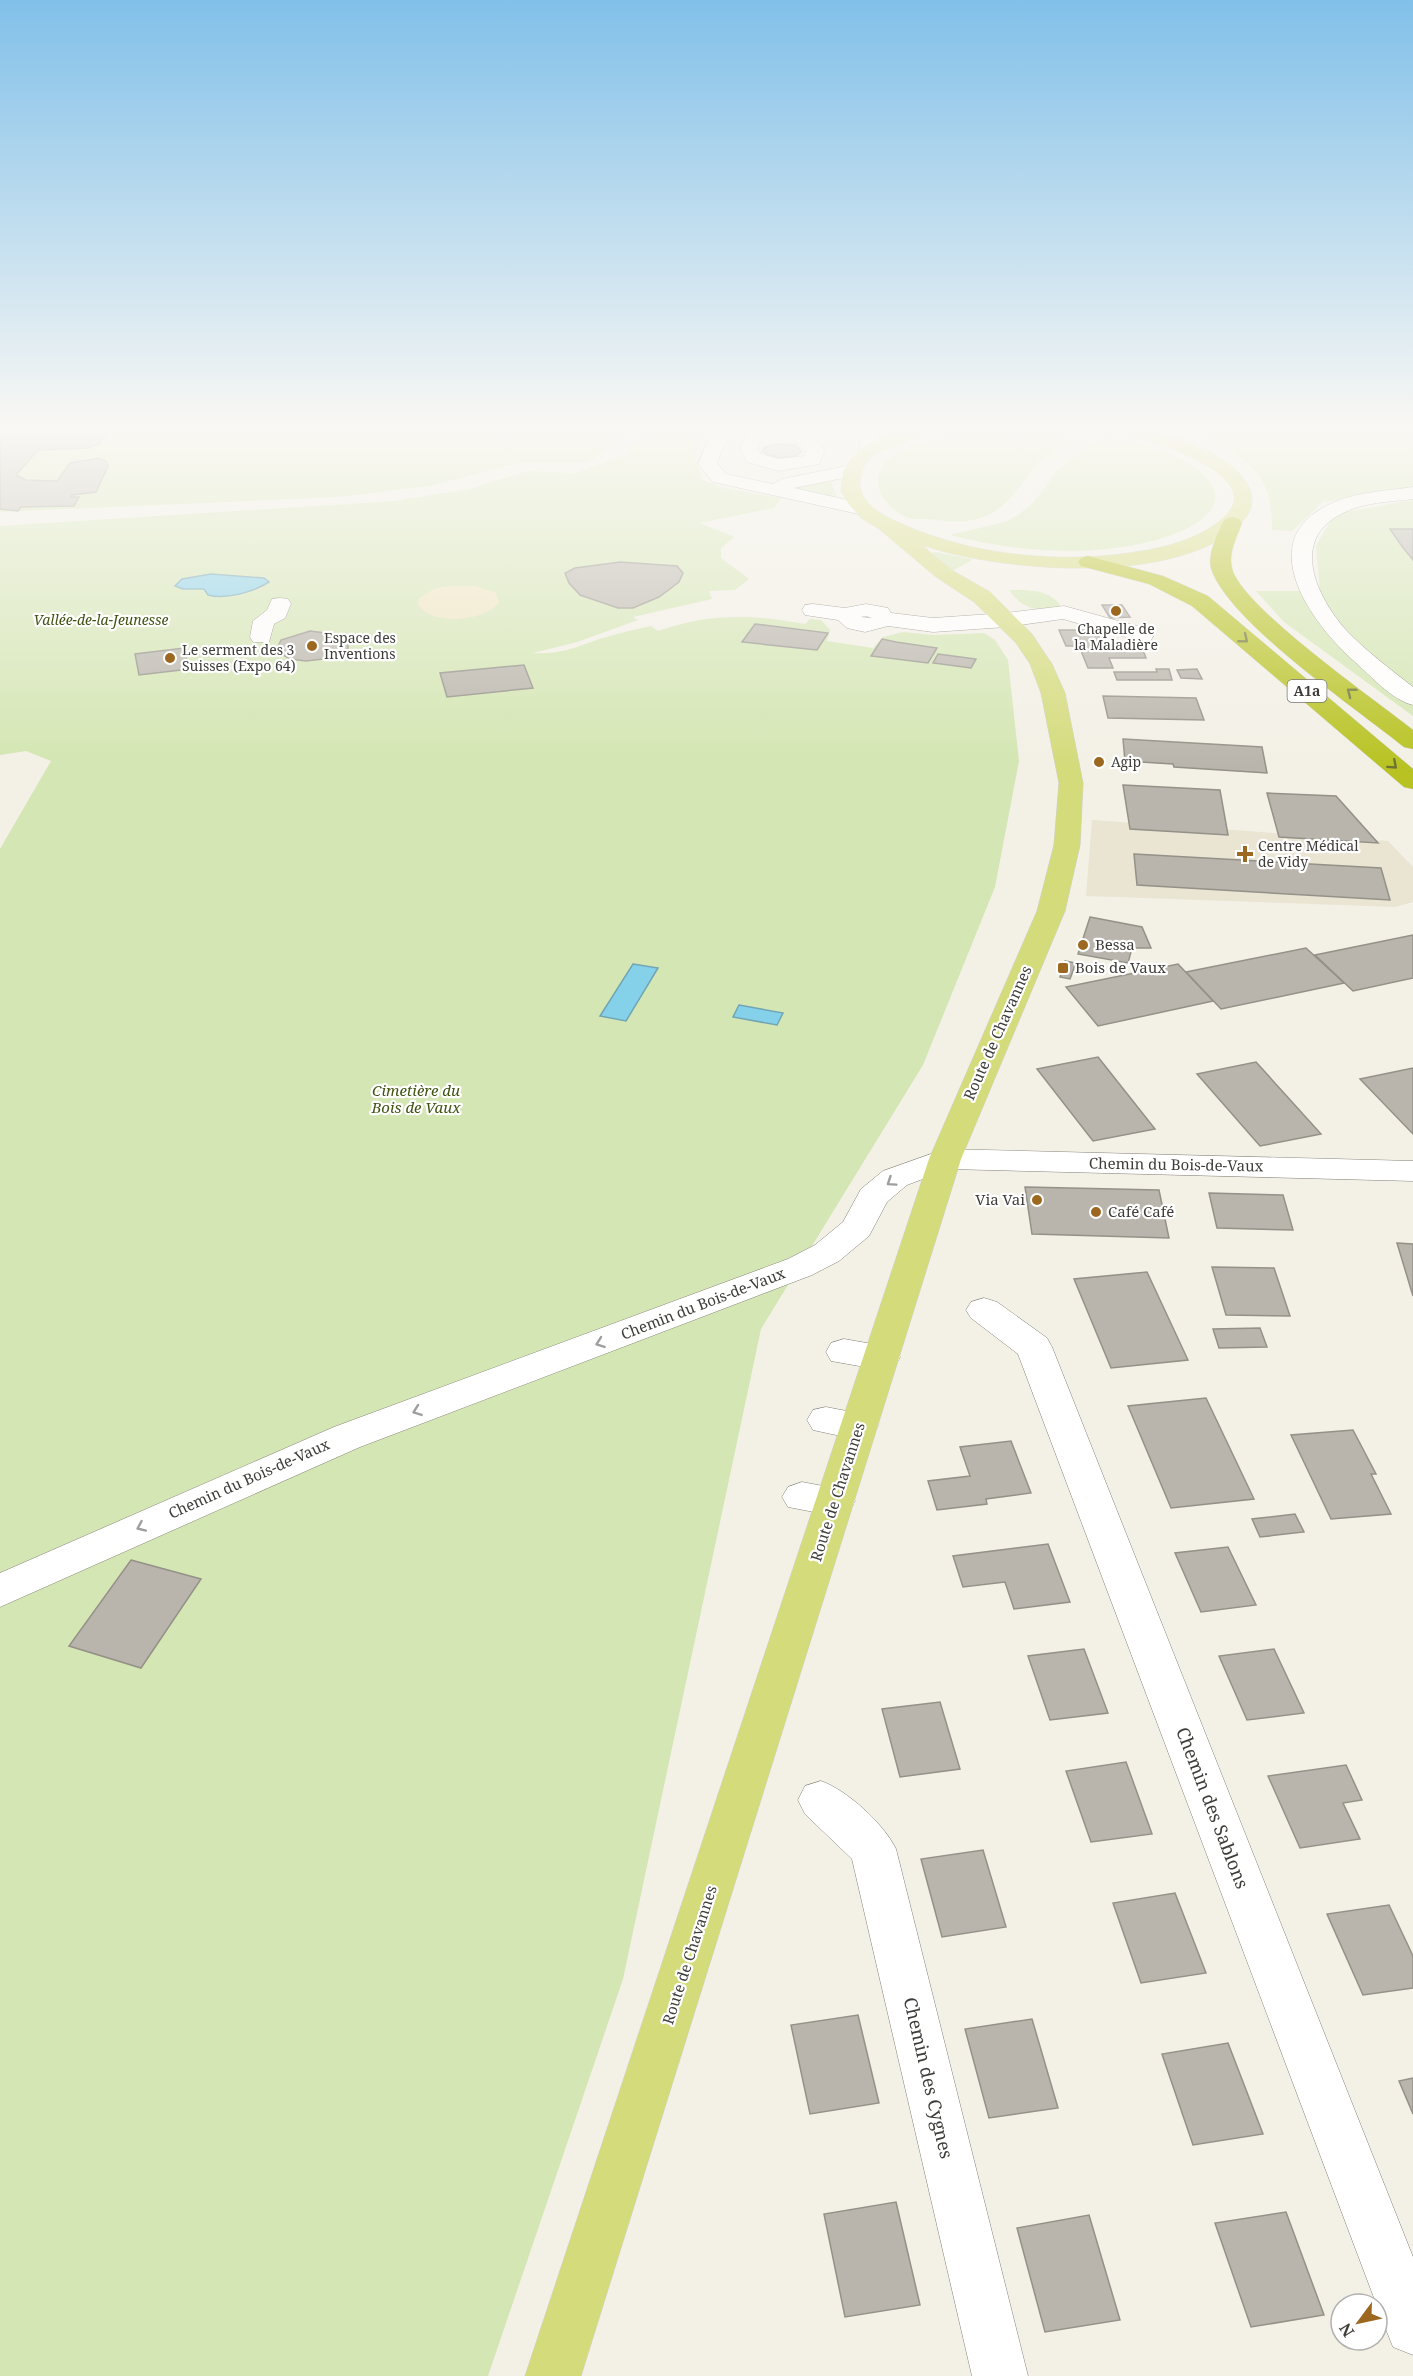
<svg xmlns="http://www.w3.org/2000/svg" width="1413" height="2376" viewBox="0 0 1413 2376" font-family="'Noto Serif',serif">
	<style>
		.built { fill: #eae4d3 }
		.green { fill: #d4e6b3 }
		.sand { fill: #f0e6c1 }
		.water { fill: #86d1ea; stroke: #70a5b5; stroke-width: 1.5 }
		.building { fill: #b9b5ac; stroke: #949188; stroke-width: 1.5 }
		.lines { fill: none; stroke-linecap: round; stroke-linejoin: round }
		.minor-casing { stroke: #858279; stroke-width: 1 }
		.major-casing { stroke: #d1d0cf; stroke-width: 1 }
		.highway-casing { stroke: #d1d0cf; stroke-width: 1 }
		.minor { fill: #fff; fill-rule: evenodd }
		.major { fill: #d4db7b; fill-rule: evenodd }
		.highway { fill: #b8c323; fill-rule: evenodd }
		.oneway { stroke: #6f7330 }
		.oneway2 { stroke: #9e9e9c }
		.poi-dot { fill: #9c671f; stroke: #fff; stroke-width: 2 }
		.labels { text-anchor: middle; stroke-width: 4.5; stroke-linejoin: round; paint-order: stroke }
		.far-park-label { font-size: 14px; font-style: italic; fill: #415313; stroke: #fff }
		.far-poi-label { font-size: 14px; fill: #3e3d39; stroke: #fff; text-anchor: start }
		.shield { fill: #fff; stroke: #787774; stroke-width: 1.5 }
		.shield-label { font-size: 14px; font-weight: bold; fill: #3e3d39 }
		.poi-label { font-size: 15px; fill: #3e3d39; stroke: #fff; text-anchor: start }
		.street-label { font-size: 15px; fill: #3e3d39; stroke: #fff }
		.park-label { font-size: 15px; font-style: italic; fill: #415313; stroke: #fff }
		.near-street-label { font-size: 18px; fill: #3e3d39; stroke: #fff }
	</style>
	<rect width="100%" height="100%" fill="#f3f0e6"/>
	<!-- built -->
	<polygon class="built" points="1092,820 1388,841 1413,867 1413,902 1395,907 1086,896"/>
	<!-- green -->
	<g class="green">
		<polygon points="0,432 631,432 587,463 518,463 430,486 338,497 0,512"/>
		<path d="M645 432H703L695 457 703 480 724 488 781 498 774 508 699 523 735 537 721 548V558L749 579 735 590 709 591 712 599 633 617 638 620 577 642 533 653C567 655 580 644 610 636 623 632 637 629 651 626L658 631C708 613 753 614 805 624L810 619 821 620 830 630 827 641 873 648 883 637 903 632 934 635 984 633 995 640 1008 660 1019 761 995 887 923 1065 761 1329 623 1979 488 2376H0V849L51 761 26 751 0 755V526L395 501 469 489 527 471 576 473 626 454Z"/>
		<path d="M968 432H1060L1071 441C1059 448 1047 454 1037 464 1022 481 1011 504 990 514 974 523 953 522 936 520 927 518 917 520 909 518 899 515 885 503 881 494 862 451 940 437 968 432Z"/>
		<path d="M1199 432H1413V489L1323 502 1292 531 1272 530C1272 469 1247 460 1199 432Z"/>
		<path d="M1104 435C1136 442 1172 449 1198 470 1248 510 1177 536 1144 543 1081 557 1013 551 950 535L1005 522 1018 515 1033 503 1059 468Z"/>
		<polygon points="831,481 837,498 786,488"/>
		<path d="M1413 500V716L1284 622 1256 591H1320L1316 546 1336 511C1361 512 1388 503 1413 500Z"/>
		<polygon points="935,552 971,559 972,560 952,571 932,553"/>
		<path d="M1009 590C1027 590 1049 589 1060 605L1059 608C1036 611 1024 610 1009 590Z"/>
	</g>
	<!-- sand -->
	<path class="sand" d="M449 586H476L496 593 499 603C484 621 431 627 418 604L419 598 436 588Z"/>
	<!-- water -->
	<g class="water">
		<path d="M211 574 264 578 269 582C253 592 226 600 208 595L204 589H183L175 586 182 579Z"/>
		<polygon points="633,964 658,968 626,1021 600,1016"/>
		<polygon points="739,1005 783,1013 777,1025 733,1017"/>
	</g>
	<!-- building -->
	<g class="building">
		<polygon points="6,432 109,432 99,444 87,448 38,450 16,475 26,480 57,481 70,463 99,458 106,461 108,466 96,492 72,495 71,497 79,497 74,506 21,507 18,511 0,509 0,434"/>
		<polygon points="777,444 795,445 802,452 796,456 780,458 768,455 762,451 765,447"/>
		<polygon points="1390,529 1413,529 1413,560 1401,545"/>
		<polygon points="620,562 677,566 683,573 679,582 659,597 633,608 618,608 580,595 569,583 565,573 575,568"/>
		<polygon points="1102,605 1122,605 1130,617 1110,618"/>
		<polygon points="755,624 828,633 817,650 742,642"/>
		<polygon points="1059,630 1096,630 1105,651 1143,650 1146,658 1109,658 1113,668 1088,668 1079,646 1066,646"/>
		<polygon points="310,631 341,635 348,641 348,648 332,658 306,661 290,659 276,651 281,640"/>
		<polygon points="882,639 896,642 937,648 928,663 871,656"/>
		<polygon points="184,648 189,669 139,675 135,654"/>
		<polygon points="938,654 976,659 971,668 933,663"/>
		<polygon points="524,665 533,688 447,697 440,673"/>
		<polygon points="1156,669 1169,669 1172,680 1117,680 1114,672 1157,672"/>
		<polygon points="1197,669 1202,679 1181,678 1177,670"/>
		<polygon points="1103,696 1196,698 1204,720 1108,718"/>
		<polygon points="1123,739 1262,747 1267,773 1174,767 1173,764 1125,761"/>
		<polygon points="1123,785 1220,790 1228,835 1130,829"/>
		<polygon points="1267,793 1336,796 1378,843 1279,837"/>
		<polygon points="1134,854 1381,868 1390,900 1137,885"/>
		<polygon points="1090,917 1142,927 1151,948 1132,948 1128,963 1078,954"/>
		<polygon points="1413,935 1413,978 1353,991 1315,955"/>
		<polygon points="1306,948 1344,983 1221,1009 1186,972"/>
		<polygon points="1065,961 1076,963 1070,979 1060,977"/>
		<polygon points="1178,964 1213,1001 1098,1026 1066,987"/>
		<polygon points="1098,1057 1155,1129 1093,1141 1037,1069"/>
		<polygon points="1256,1062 1321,1134 1260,1146 1197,1074"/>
		<polygon points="1413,1068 1413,1134 1360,1079"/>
		<polygon points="1025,1187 1159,1190 1169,1238 1032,1234"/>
		<polygon points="1209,1193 1283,1195 1293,1230 1217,1228"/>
		<polygon points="1397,1243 1413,1244 1413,1296"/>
		<polygon points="1212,1267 1274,1268 1290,1316 1226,1315"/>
		<polygon points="1147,1272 1188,1360 1111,1368 1074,1279"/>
		<polygon points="1260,1328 1267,1347 1219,1348 1213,1329"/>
		<polygon points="1206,1398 1254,1499 1171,1508 1128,1406"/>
		<polygon points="1353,1430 1376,1474 1371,1474 1391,1514 1331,1519 1291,1435"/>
		<polygon points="1011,1441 1031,1493 986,1499 987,1504 937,1510 928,1481 970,1476 960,1447"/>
		<polygon points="1295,1514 1304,1532 1260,1537 1252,1519"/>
		<polygon points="1048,1544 1070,1602 1014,1609 1005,1582 963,1587 953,1556"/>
		<polygon points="1228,1547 1256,1605 1201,1612 1175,1553"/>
		<polygon points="131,1560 201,1579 141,1668 69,1646"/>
		<polygon points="1084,1649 1108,1713 1050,1720 1028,1656"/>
		<polygon points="1274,1649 1304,1713 1247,1720 1219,1656"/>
		<polygon points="940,1702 960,1769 900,1777 882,1709"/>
		<polygon points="1126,1762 1152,1834 1091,1842 1066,1771"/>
		<polygon points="1346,1765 1362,1800 1343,1803 1360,1839 1300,1848 1268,1776"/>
		<polygon points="983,1850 1006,1927 942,1937 921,1859"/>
		<polygon points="1175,1893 1206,1973 1141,1983 1113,1903"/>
		<polygon points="1389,1905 1413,1956 1413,1988 1363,1995 1327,1914"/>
		<polygon points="858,2015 879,2103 810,2114 791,2025"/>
		<polygon points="1032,2019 1058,2108 989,2118 965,2029"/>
		<polygon points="1228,2043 1263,2134 1193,2145 1162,2054"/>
		<polygon points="1413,2078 1413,2114 1399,2081"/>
		<polygon points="896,2202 920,2305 845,2317 824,2214"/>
		<polygon points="1286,2212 1324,2315 1251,2327 1215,2223"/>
		<polygon points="1089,2215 1120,2320 1045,2332 1017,2228"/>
	</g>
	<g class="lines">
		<!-- minor casing -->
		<g class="minor-casing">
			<g id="minor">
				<polygon points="712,432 730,432 717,463 726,474 773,484 782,479 851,465 858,467 860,471 858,475 794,488 870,505 873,509 863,515 713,482 698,464"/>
				<polygon points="748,432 766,432 758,448 761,454 779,459 805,456 806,451 785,432 806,432 825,450 819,464 779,471 747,462 740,448"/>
				<polygon points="861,432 879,432 874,456 862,456 859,452"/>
				<path d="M1413 487V499C1389 502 1363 502 1341 514 1290 540 1316 596 1346 630 1366 651 1390 669 1413 687V705C1392 700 1371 676 1355 662 1312 624 1252 542 1328 505 1354 492 1385 491 1413 487Z"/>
				<polygon points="280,598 288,599 291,604 285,618 274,624 269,642 253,642 250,637 253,621 267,610 272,599"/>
				<path d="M813 604 845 608 866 604 888 608 891 613 933 618 1006 613 1064 606 1151 630 1154 635 1151 640 1143 642 1063 619 1006 627 933 632 888 626 865 632 847 628 838 620 805 615 802 610 805 605ZM866 616 872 618 860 617H861Z"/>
				<polygon points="945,1149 1413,1161 1413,1181 949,1169 907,1185 887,1202 869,1236 839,1261 812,1275 360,1447 0,1607 0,1573 334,1427 788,1259 815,1245 843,1222 861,1189 883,1171"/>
				<polygon points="984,1298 997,1302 1047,1338 1052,1347 1413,2257 1413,2355 1393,2347 1385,2327 1018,1354 971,1318 966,1310 971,1302"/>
				<polygon points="844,1339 895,1348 900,1357 895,1366 882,1370 831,1361 826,1352 831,1343"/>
				<polygon points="826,1407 872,1416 878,1426 872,1436 859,1440 813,1430 807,1420 813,1410"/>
				<polygon points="802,1482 849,1491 855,1501 849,1511 835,1516 788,1507 782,1497 788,1487"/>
				<path d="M821 1781C847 1790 884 1824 896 1849L1028 2376H972L852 1859 805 1814 798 1800 805 1786Z"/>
			</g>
		</g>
		<!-- major casing -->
		<g class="major-casing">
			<path id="major" d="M893 432H921C909 448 873 444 862 471 852 498 878 514 900 523 979 559 1078 566 1162 547 1183 542 1207 533 1223 518 1270 477 1156 442 1131 436L1128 432C1139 432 1150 431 1160 433 1193 438 1282 480 1242 522 1181 587 999 572 922 545L950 569 990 592 1032 634 1052 664 1065 693 1083 783 1080 845 1065 911 961 1159 581 2376H525L929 1159 1037 911 1054 845 1059 783 1041 693 1030 664 1016 643 974 602 936 577 879 529 861 518 848 503 841 491 843 472 851 459 866 445Z"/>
		</g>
		<!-- highway casing -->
		<g class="highway-casing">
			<g id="highway">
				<path d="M1232 517 1239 519 1242 523C1237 537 1228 553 1232 568 1239 605 1378 702 1413 730V749L1404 747C1357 709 1232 624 1212 571 1206 556 1217 537 1222 523L1225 519Z"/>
				<polygon points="1088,556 1163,576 1208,596 1413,769 1413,789 1404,787 1192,606 1149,584 1081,566 1078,562 1081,558"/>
			</g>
		</g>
		<!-- minor -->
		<use href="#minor" class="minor"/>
		<!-- major -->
		<use href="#major" class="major"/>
		<!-- highway -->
		<use href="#highway" class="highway"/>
	</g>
	<!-- one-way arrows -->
	<defs><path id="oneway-chevron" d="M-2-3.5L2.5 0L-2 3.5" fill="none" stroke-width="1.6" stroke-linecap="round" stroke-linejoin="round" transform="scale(1.5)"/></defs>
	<g class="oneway">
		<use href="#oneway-chevron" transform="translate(1244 639) rotate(39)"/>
		<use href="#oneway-chevron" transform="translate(1351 692) rotate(-142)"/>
		<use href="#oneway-chevron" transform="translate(1393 765) rotate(42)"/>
	</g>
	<g class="oneway2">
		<use href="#oneway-chevron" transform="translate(891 1182) rotate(146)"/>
		<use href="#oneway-chevron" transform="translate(600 1343) rotate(160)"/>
		<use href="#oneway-chevron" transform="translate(417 1411) rotate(160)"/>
		<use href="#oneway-chevron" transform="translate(141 1527) rotate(156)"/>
	</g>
	<!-- sky -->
	<linearGradient id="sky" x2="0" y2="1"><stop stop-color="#81c0e9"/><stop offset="0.56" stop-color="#faf8f4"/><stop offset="1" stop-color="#faf8f4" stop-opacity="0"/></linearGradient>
	<rect width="1413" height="765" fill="url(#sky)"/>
	<!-- markers -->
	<g class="poi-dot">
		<circle cx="1116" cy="611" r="6"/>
		<circle cx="312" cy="646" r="6"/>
		<circle cx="170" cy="658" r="6"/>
		<circle cx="1099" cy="762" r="6"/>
		<path d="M1242 845h6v6h6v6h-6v6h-6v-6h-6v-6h6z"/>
		<circle cx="1083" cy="945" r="6"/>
		<rect x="1057" y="962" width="12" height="12" rx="3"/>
		<circle cx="1037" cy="1200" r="6"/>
		<circle cx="1096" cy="1212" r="6"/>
	</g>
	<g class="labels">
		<!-- far-park labels -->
		<g class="far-park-label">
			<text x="101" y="625">Vallée-de-la-Jeunesse</text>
		</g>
		<!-- far-poi labels -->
		<g class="far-poi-label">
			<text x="1116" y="634" text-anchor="middle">Chapelle de<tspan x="1116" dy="16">la Maladière</tspan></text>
			<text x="324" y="643">Espace des<tspan x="324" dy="16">Inventions</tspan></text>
			<text x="182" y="655">Le serment des 3<tspan x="182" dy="16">Suisses (Expo 64)</tspan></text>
			<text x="1111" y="767">Agip</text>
			<text x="1258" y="851">Centre Médical<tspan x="1258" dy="16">de Vidy</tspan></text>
		</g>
		<!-- shield labels -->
		<rect class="shield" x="1287.5" y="680" width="39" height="22" rx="4.5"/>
		<g class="shield-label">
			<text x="1307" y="696">A1a</text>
		</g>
		<!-- poi labels -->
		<g class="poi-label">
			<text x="1095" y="950">Bessa</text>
			<text x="1075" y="973">Bois de Vaux</text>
			<text x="1025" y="1205" text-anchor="end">Via Vai</text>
			<text x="1108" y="1217">Café Café</text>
		</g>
		<!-- street labels -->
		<g class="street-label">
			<text transform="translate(998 1033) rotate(-66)" y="5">Route de Chavannes</text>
			<text transform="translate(1176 1165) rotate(1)" y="5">Chemin du Bois-de-Vaux</text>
			<text transform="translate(703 1304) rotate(-21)" y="5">Chemin du Bois-de-Vaux</text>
			<text transform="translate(249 1479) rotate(-24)" y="5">Chemin du Bois-de-Vaux</text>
			<text transform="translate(838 1492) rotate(-72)" y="5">Route de Chavannes</text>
			<text transform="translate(690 1955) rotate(-72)" y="5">Route de Chavannes</text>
		</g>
		<!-- park labels -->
		<g class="park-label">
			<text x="416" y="1096">Cimetière du<tspan x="416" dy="17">Bois de Vaux</tspan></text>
		</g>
		<!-- near-street labels -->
		<g class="near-street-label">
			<text transform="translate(1212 1808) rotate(69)" y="6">Chemin des Sablons</text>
			<text transform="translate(928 2078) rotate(77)" y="6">Chemin des Cygnes</text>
		</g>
	</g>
	<!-- north arrow -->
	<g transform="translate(1359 2322) rotate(237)"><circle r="28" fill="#ffffff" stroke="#b2b1b0" stroke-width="1.5"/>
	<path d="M0-4.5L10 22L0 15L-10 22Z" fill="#9c671f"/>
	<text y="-9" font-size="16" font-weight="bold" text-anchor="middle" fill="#3e3d39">N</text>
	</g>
</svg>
